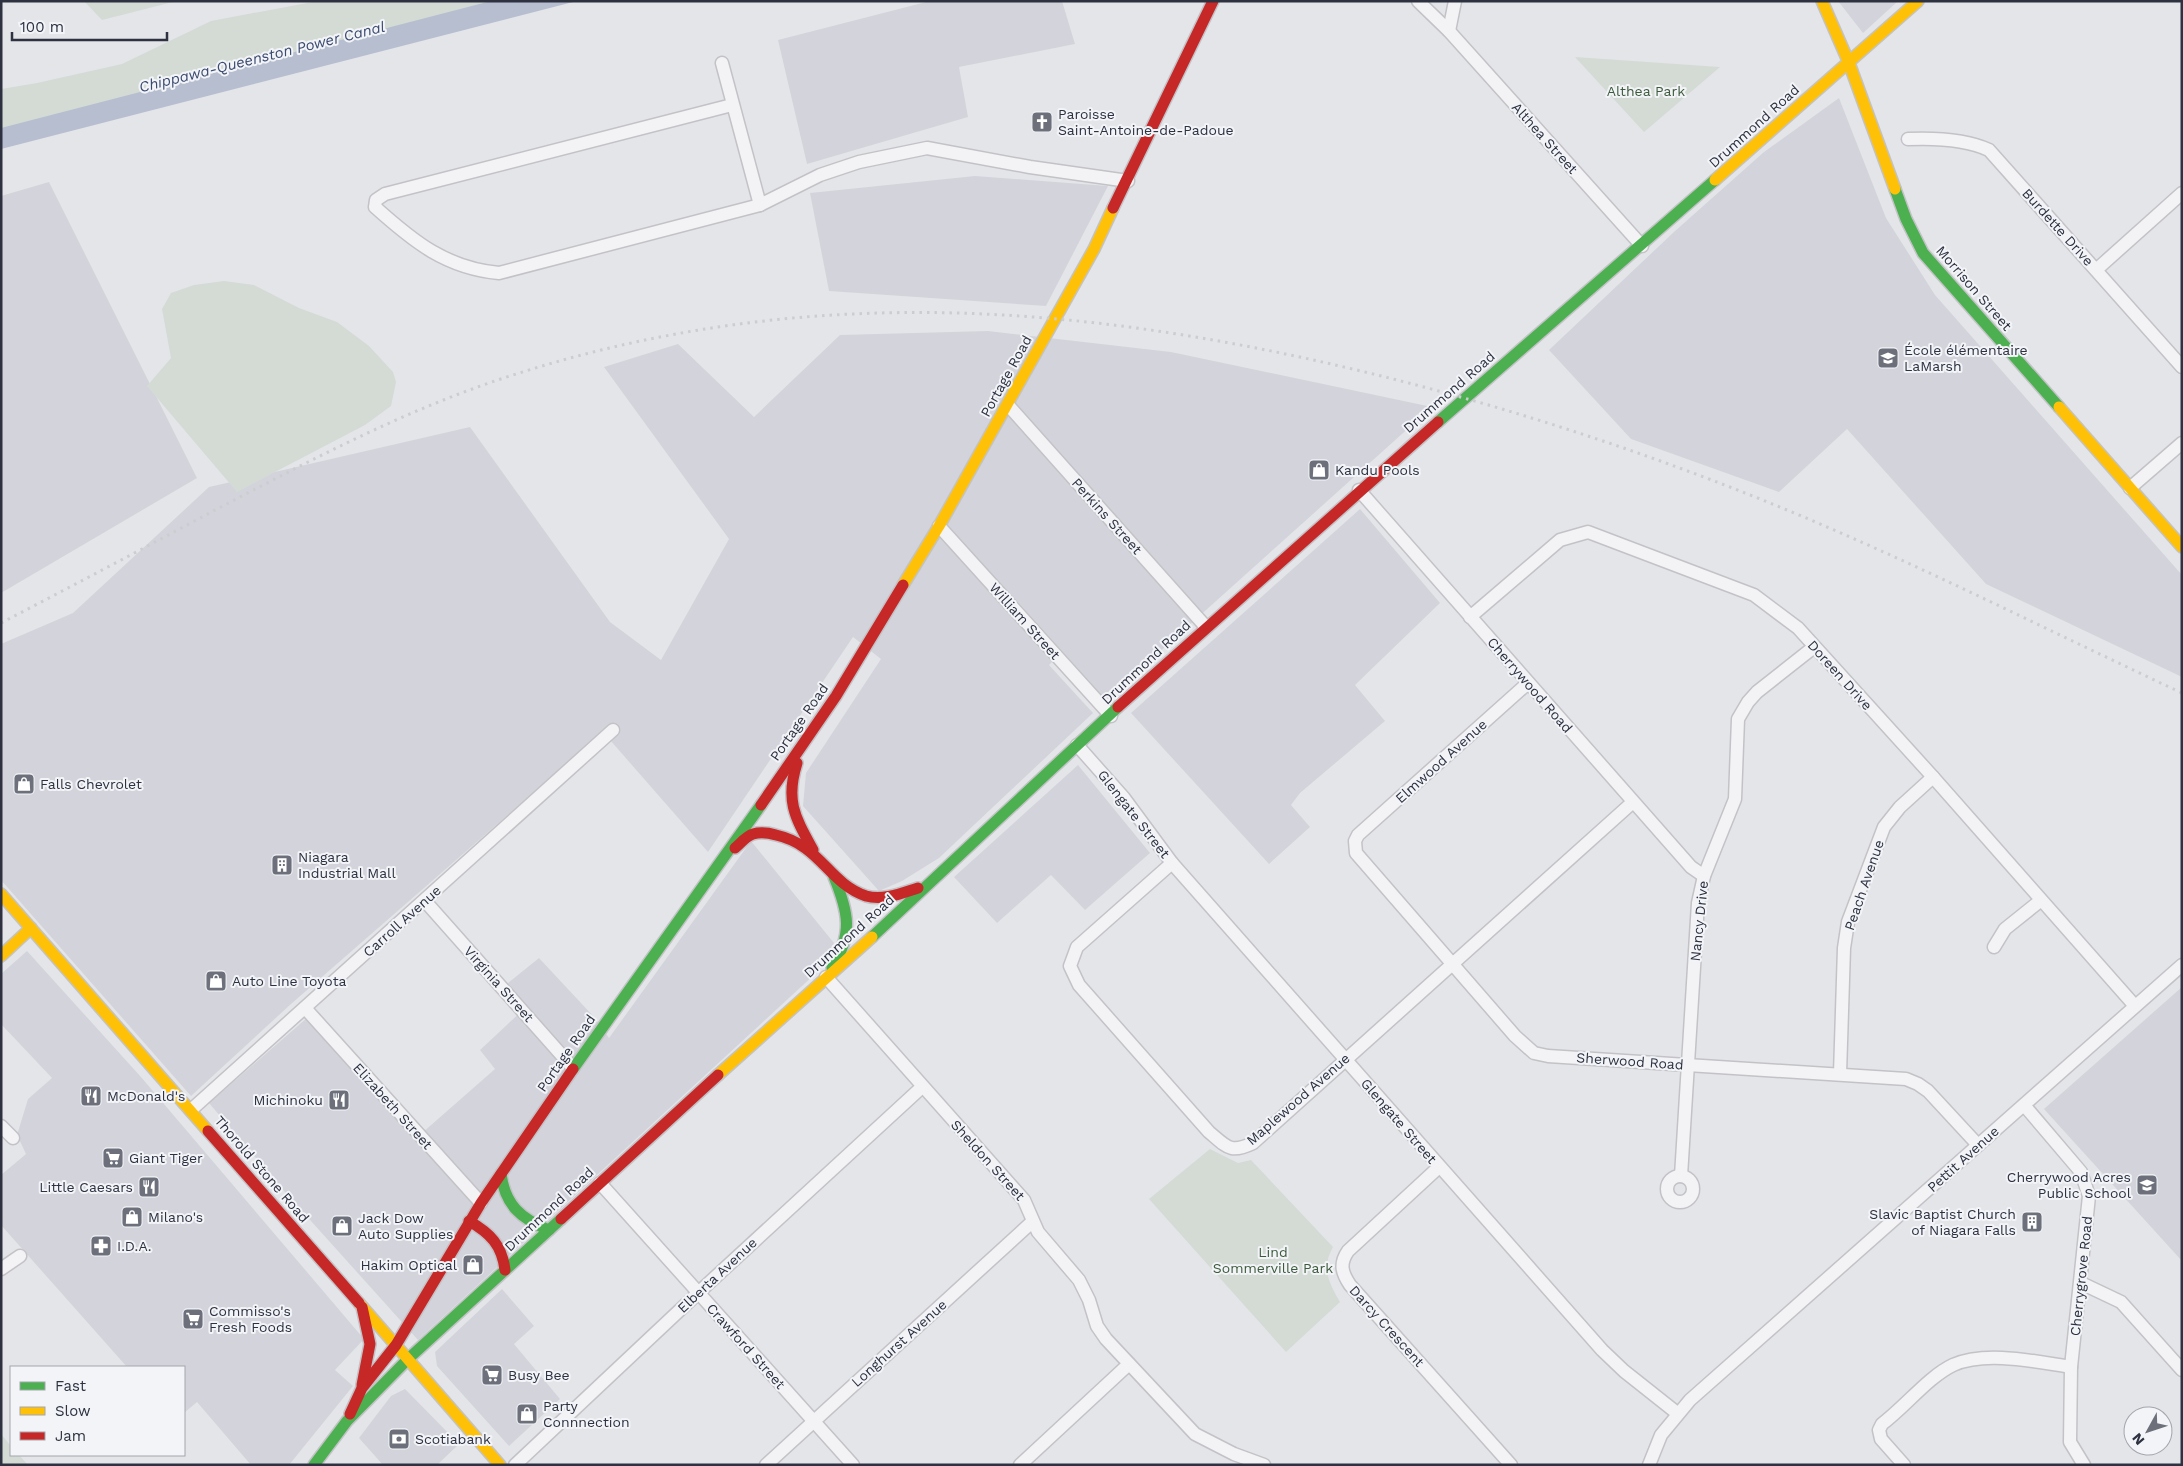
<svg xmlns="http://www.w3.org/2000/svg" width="2183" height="1466" viewBox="0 0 2183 1466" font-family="'Work Sans',sans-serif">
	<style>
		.built { fill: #d3d4db }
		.green { fill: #d4dbd5 }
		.water { fill: #b6bed0 }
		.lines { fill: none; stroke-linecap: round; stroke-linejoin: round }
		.street-casing { stroke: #c3c3c7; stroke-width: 15 }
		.fast-casing { stroke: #c3c3c7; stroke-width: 14 }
		.slow-casing { stroke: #c3c3c7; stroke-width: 14 }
		.jam-casing { stroke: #c3c3c7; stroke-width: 14 }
		.street { stroke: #f3f3f5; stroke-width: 12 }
		.fast { stroke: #4caf50; stroke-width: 11 }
		.slow { stroke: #ffc107; stroke-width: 11 }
		.jam { stroke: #c62828; stroke-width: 11 }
		.rail { stroke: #cccdd0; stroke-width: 3; stroke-dasharray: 2.5 5; stroke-linecap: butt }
		.labels { text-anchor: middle; stroke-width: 4; stroke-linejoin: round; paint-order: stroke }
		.park-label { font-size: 14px; fill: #3c5a3b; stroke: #f2f4f7 }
		.poi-label { font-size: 14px; fill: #2d3140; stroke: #f2f4f7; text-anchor: start }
		.street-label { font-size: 14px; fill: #2d3140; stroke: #f2f4f7 }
		.water-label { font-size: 15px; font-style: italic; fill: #3b4a70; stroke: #f2f4f7 }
	</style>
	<rect width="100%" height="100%" fill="#e4e5e9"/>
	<!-- built -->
	<g class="built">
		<polygon points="930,1 1062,1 1075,44 959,67 968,117 807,164 778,40"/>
		<polygon points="1838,1 1898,1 1863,33"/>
		<polygon points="1839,98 1886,218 1935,295 2182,575 2182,677 1986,584 1847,429 1779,492 1631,439 1549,350 1675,231 1764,152"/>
		<polygon points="975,176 1108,186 1046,306 829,291 810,193"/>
		<polygon points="49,182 197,478 1,593 1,196"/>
		<polygon points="988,331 1171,352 1432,407 1106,700 1061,653 1049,665 1093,713 939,858 902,881 879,891 803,806 806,773 881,659 853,637 708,852 603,732 291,1004 191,1096 1,880 1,644 73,613 209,487 470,427 610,622 661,660 729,539 604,367 678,344 754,417 840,335"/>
		<polygon points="1360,509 1440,603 1355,685 1385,721 1300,793 1291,805 1310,827 1269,864 1131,713"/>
		<polygon points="1078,765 1150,853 1085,910 1051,875 997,923 954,877"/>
		<polygon points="751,841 834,943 815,974 418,1340 284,1191 209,1103 308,1017 414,1140 495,1069 480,1050 525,1008 508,983 539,958 595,1018 609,1038"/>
		<polygon points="27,951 141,1077 364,1339 335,1370 353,1386 289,1465 251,1465 197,1402 184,1413 184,1367 127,1367 1,1225 1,1175 26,1154 17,1135 28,1099 52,1078 1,1024 1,974"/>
		<polygon points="2182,987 2182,1261 2044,1109"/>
		<polygon points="502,1289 534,1326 514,1344 560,1399 509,1446 437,1366 435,1352"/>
		<polygon points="405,1389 459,1444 437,1465 383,1465 359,1438 391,1396"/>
	</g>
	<!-- green -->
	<g class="green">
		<polygon points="84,1 177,1 102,20"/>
		<polygon points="318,1 511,1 1,131 1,89 37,83 122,64 211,21"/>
		<polygon points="1575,57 1720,67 1644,132"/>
		<polygon points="224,281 254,285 299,308 337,322 369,346 393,372 396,382 391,406 365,425 237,492 147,386 171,358 162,309 171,293 194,285"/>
		<path d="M1210 1149 1238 1163 1251 1160 1333 1247C1321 1268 1329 1283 1340 1302L1286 1352 1149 1199Z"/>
		<polygon points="1,1434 11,1446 11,1455 19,1455 28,1465 1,1465"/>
	</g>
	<!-- water -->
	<polygon class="water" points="491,1 577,1 1,149 1,128"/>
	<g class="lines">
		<!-- street casing -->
		<g class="street-casing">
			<g id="street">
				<polyline points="1418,1 1449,31 1642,246"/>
				<polyline points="1449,31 1455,1"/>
				<polyline points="722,63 760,205"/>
				<path d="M732 105 385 194 376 200 375 207C414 242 446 268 499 273L760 205 820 175 859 162 927 148 1030 167 1128 181"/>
				<path d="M1908 139C1933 138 1966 139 1989 150L2182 367"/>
				<polyline points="2096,270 2182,193"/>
				<polyline points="1008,405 1206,627"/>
				<polyline points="2130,488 2182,443"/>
				<polyline points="1359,490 1691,867 1704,876"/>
				<polyline points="939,526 1111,716"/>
				<polyline points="1470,617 1560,540 1588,532 1754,595 1798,628 1933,777 2135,1006"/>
				<polyline points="1528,683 1358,835 1355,841 1356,853 1515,1036 1534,1053 1548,1056 1906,1079 1918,1084 1928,1091 1978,1145"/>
				<polyline points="1077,745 1124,798 1172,863 1602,1350 1624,1371 1677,1413"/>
				<path d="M1172 863 1077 947 1070 966 1079 985 1209 1132C1227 1147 1230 1154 1253 1143L1633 802"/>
				<polyline points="425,901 573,1068"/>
				<polyline points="1994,947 2005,929 2040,901"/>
				<polyline points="826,977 1024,1200 1038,1232 1079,1280 1089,1300 1097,1326 1106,1339 1195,1434 1234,1454 1264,1465"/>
				<polyline points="305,1008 481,1203"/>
				<polyline points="1840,1074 1844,948 1848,922 1884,827 1900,807 1933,777"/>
				<polyline points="2024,1105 2081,1172 2089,1196 2071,1367 2070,1442 2084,1465"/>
				<polyline points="191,1110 613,730"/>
				<polyline points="1,1126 13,1138"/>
				<path d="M1439 1167 1348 1251C1339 1264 1342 1273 1350 1285L1511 1465"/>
				<circle cx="1680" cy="1189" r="13"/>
				<polyline points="1681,1176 1698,903 1704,876 1735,799 1738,719 1748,702 1757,692 1814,647"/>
				<polyline points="600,1183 853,1465"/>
				<polyline points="1,1269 20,1256"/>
				<polyline points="2081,1283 2121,1302 2182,1370"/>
				<polyline points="515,1465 698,1293 922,1087"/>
				<polyline points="766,1465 1032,1222"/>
				<polyline points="1020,1465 1129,1364"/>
				<polyline points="1649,1465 1661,1435 1690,1400 2182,965"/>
				<path d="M1904 1465 1881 1439 1879 1430 1882 1424C1905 1407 1928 1377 1953 1365 1986 1350 2037 1362 2071 1367"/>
			</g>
		</g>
		<!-- fast casing -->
		<g class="fast-casing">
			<g id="fast">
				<polyline points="1895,189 1906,219 1923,253 2059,407"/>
				<polyline points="1438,422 1715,180"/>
				<polyline points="872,937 1118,707"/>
				<path d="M832 968C853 934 849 913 834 877"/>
				<polyline points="573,1069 761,805"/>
				<path d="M501 1174C505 1205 521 1219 549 1230"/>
				<polyline points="314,1465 347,1421 408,1359 561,1219"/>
			</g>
		</g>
		<!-- slow casing -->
		<g class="slow-casing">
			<g id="slow">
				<polyline points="1822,1 1849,63 1895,189"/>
				<polyline points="1715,180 1918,1"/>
				<polyline points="2059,407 2182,547"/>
				<polyline points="903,585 939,526 1094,249 1113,208"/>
				<polyline points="1,894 208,1131"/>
				<polyline points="1,956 31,928"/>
				<polyline points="718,1075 872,937"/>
				<polyline points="359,1303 500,1465"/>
			</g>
		</g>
		<!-- jam casing -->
		<g class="jam-casing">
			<g id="jam">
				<polyline points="1113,208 1213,1"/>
				<polyline points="1118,707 1438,422"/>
				<path d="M797 763C785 801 795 817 813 850"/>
				<polyline points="761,805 836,696 903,585"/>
				<path d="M735 848C740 844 746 836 753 834 760 832 769 833 776 835 821 845 828 883 866 896 883 901 902 893 918 888"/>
				<polyline points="208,1131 359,1303"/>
				<polyline points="561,1219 718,1075"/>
				<path d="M469 1221C490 1233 502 1245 505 1270"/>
				<polyline points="362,1307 370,1344 362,1385"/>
				<polyline points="350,1414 362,1388 396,1345 481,1203 573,1069"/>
			</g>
		</g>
		<!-- street -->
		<use href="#street" class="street"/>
		<!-- fast -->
		<use href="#fast" class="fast"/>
		<!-- slow -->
		<use href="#slow" class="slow"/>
		<!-- jam -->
		<use href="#jam" class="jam"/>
		<!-- rail -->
		<path class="rail" d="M1 623C74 585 146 547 217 509 313 459 409 408 513 375 799 283 1074 302 1361 371 1501 405 1637 449 1770 503 1910 560 2045 629 2182 693"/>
	</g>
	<!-- icons -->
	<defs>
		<g id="church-square" transform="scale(1.125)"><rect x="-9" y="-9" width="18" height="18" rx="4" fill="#6d707b" stroke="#f2f4f7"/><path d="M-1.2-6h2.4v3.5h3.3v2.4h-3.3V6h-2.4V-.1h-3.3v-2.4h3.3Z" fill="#fff"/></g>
		<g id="school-square" transform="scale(1.125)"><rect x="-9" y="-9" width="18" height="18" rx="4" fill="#6d707b" stroke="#f2f4f7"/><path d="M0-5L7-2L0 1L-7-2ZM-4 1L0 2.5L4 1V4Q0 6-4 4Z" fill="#fff"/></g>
		<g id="shop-square" transform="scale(1.125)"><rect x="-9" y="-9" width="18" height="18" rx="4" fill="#6d707b" stroke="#f2f4f7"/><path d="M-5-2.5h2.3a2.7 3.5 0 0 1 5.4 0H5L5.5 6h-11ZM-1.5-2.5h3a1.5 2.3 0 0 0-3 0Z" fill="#fff"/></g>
		<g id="building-square" transform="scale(1.125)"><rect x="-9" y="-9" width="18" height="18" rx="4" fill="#6d707b" stroke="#f2f4f7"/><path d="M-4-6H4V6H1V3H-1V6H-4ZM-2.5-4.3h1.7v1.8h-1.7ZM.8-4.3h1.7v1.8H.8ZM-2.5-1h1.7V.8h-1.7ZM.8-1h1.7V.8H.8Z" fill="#fff"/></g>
		<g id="restaurant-square" transform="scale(1.125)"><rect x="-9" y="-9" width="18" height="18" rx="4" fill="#6d707b" stroke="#f2f4f7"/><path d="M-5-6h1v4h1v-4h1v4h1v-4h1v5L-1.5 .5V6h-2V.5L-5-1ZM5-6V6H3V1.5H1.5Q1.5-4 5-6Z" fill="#fff"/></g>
		<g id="supermarket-square" transform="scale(1.125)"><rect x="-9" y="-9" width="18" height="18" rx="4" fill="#6d707b" stroke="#f2f4f7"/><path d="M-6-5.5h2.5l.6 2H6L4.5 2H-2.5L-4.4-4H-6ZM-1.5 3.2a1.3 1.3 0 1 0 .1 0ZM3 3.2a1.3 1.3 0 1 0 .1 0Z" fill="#fff"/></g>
		<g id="pharmacy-square" transform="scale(1.125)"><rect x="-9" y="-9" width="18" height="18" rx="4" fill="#6d707b" stroke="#f2f4f7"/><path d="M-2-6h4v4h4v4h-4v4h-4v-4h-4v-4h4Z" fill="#fff"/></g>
		<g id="bank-square" transform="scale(1.125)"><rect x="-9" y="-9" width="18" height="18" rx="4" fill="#6d707b" stroke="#f2f4f7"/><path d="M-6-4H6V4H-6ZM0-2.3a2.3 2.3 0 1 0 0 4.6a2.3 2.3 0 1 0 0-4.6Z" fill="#fff"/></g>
	</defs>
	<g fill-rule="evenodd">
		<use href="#church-square" x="1042" y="122"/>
		<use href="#school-square" x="1888" y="358"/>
		<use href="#shop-square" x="1319" y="470"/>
		<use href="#shop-square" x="24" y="784"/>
		<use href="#building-square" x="282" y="865"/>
		<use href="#shop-square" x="216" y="981"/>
		<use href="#restaurant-square" x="91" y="1096"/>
		<use href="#restaurant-square" x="339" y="1100"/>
		<use href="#supermarket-square" x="113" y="1158"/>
		<use href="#school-square" x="2147" y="1185"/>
		<use href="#restaurant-square" x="149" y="1187"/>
		<use href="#shop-square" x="132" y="1217"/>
		<use href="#building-square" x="2032" y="1222"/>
		<use href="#shop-square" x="342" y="1226"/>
		<use href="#pharmacy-square" x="101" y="1246"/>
		<use href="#shop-square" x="473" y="1265"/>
		<use href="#supermarket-square" x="193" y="1319"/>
		<use href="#supermarket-square" x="492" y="1375"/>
		<use href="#shop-square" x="527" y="1414"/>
		<use href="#bank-square" x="399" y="1439"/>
	</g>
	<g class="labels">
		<!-- park labels -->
		<g class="park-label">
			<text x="1646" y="96">Althea Park</text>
			<text x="1273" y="1257">Lind<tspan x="1273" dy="16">Sommerville Park</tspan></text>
		</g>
		<!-- poi labels -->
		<g class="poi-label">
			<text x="1058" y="119">Paroisse<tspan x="1058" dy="16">Saint-Antoine-de-Padoue</tspan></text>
			<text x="1904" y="355">École élémentaire<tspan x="1904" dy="16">LaMarsh</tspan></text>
			<text x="1335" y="475">Kandu Pools</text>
			<text x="40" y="789">Falls Chevrolet</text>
			<text x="298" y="862">Niagara<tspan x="298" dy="16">Industrial Mall</tspan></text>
			<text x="232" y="986">Auto Line Toyota</text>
			<text x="107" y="1101">McDonald's</text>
			<text x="323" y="1105" text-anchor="end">Michinoku</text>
			<text x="129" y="1163">Giant Tiger</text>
			<text x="2131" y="1182" text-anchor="end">Cherrywood Acres<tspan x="2131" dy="16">Public School</tspan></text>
			<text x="133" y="1192" text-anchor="end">Little Caesars</text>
			<text x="2016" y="1219" text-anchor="end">Slavic Baptist Church<tspan x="2016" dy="16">of Niagara Falls</tspan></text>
			<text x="148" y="1222">Milano's</text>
			<text x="358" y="1223">Jack Dow<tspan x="358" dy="16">Auto Supplies</tspan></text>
			<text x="117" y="1251">I.D.A.</text>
			<text x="457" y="1270" text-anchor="end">Hakim Optical</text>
			<text x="209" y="1316">Commisso's<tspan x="209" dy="16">Fresh Foods</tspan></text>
			<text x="508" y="1380">Busy Bee</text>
			<text x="543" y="1411">Party<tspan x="543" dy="16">Connnection</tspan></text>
			<text x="415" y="1444">Scotiabank</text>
		</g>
		<!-- street labels -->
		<g class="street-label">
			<text transform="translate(1754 126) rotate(-42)" y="5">Drummond Road</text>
			<text transform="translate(1545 138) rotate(48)" y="5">Althea Street</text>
			<text transform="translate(2058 227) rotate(48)" y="5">Burdette Drive</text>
			<text transform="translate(1974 288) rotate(49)" y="5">Morrison Street</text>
			<text transform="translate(1006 376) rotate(-61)" y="5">Portage Road</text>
			<text transform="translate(1449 392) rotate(-41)" y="5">Drummond Road</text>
			<text transform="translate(1107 516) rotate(48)" y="5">Perkins Street</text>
			<text transform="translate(1025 621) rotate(48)" y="5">William Street</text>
			<text transform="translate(1146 662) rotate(-43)" y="5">Drummond Road</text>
			<text transform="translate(1840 675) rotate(48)" y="5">Doreen Drive</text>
			<text transform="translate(1530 685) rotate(49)" y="5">Cherrywood Road</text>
			<text transform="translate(799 722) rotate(-55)" y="5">Portage Road</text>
			<text transform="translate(1441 761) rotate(-42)" y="5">Elmwood Avenue</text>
			<text transform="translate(1134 814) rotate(52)" y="5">Glengate Street</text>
			<text transform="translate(1864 885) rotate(-71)" y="5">Peach Avenue</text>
			<text transform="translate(402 921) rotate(-42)" y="5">Carroll Avenue</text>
			<text transform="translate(1699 921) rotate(-84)" y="5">Nancy Drive</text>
			<text transform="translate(849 936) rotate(-42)" y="5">Drummond Road</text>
			<text transform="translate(499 984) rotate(48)" y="5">Virginia Street</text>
			<text transform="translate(566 1053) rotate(-55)" y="5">Portage Road</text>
			<text transform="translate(1630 1061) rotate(4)" y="5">Sherwood Road</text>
			<text transform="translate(1298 1099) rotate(-41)" y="5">Maplewood Avenue</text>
			<text transform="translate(393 1106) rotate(48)" y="5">Elizabeth Street</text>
			<text transform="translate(1399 1121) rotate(49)" y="5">Glengate Street</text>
			<text transform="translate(1963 1159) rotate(-42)" y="5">Pettit Avenue</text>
			<text transform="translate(988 1160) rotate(48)" y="5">Sheldon Street</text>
			<text transform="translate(262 1169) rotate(49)" y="5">Thorold Stone Road</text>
			<text transform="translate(549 1209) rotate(-43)" y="5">Drummond Road</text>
			<text transform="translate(717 1275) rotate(-43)" y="5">Elberta Avenue</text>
			<text transform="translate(2081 1276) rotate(-84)" y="5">Cherrygrove Road</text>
			<text transform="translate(1387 1326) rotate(48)" y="5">Darcy Crescent</text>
			<text transform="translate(899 1343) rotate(-42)" y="5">Longhurst Avenue</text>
			<text transform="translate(746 1346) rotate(48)" y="5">Crawford Street</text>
		</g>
		<!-- water labels -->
		<g class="water-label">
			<text transform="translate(262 57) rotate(-14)" y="5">Chippawa-Queenston Power Canal</text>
		</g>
	</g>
	<!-- border -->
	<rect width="2183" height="1466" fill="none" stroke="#2d3140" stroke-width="5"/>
	<!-- legend -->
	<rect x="10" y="1366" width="175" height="90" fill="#f2f4f7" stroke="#a3a6ae"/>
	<rect x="20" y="1382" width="25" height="8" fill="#4caf50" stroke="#a3a6ae"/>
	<text x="55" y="1391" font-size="15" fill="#2d3140">Fast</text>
	<rect x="20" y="1407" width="25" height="8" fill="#ffc107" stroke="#a3a6ae"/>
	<text x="55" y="1416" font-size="15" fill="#2d3140">Slow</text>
	<rect x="20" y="1432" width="25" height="8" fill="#c62828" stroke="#a3a6ae"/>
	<text x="55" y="1441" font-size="15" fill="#2d3140">Jam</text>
	<!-- north arrow -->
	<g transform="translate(2148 1431) rotate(230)"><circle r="24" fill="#f2f4f7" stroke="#a3a6ae"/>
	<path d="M0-4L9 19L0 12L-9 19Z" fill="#6d707b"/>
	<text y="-8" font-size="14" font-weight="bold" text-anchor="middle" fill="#2d3140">N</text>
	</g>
	<!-- scale -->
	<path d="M12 32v8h155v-8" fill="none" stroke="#2d3140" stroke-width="2.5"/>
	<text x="20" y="32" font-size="15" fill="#2d3140" stroke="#f2f4f7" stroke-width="4" paint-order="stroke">100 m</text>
</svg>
